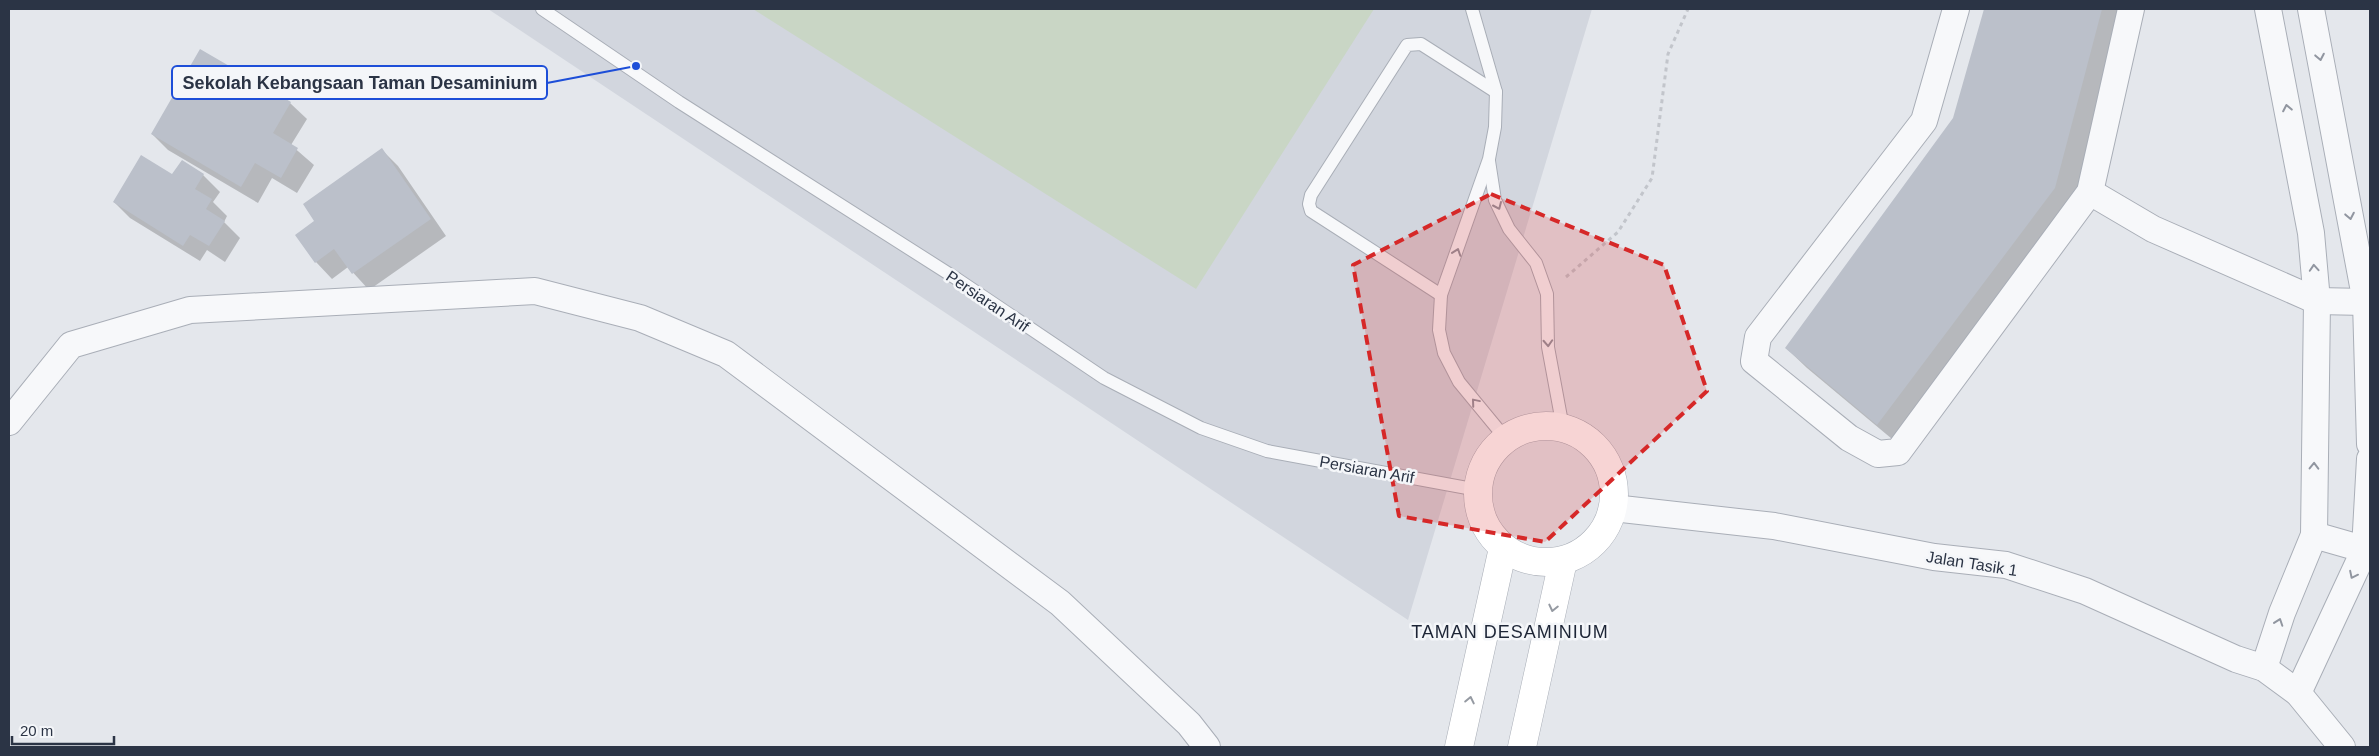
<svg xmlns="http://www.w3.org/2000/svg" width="2379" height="756" viewBox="0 0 2379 756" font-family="Helvetica,sans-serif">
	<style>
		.built { fill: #d2d6de }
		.green { fill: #c9d6c5 }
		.shadow { fill: #0003 }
		.building { fill: #bbc0ca }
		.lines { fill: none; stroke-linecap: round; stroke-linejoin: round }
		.lane-casing { stroke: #a9aeb7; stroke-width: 14 }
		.street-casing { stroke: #a9aeb7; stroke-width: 28 }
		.secondary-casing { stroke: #a9aeb7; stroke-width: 29 }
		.path { stroke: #c2c5cb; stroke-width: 3; stroke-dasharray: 4 4; stroke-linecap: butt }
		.lane { stroke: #f7f8fa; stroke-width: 12 }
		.street { stroke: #f7f8fa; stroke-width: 26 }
		.secondary { stroke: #fff; stroke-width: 28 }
		.oneway { stroke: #9196a0 }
		.oneway2 { stroke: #959aa2 }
		.marked { fill: #d62828; fill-opacity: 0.2; stroke: #d62828; stroke-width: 4; stroke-dasharray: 10 6; stroke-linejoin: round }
		.labels { text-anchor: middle; stroke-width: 5; stroke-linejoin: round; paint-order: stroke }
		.street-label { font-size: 16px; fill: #2b3445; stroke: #f4f6f9 }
		.neighbourhood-label { font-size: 18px; letter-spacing: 1px; fill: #1d2536; stroke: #f4f6f9 }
		.leader { fill: none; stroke: #1d4ed8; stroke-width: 2 }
		.callout-dot { fill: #1d4ed8; stroke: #f4f6f9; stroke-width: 2 }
		.callout { fill: #f4f6f9; stroke: #1d4ed8; stroke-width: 2 }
		.callout-label { font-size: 18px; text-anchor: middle; font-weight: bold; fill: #2b3445 }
	</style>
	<rect width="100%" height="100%" fill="#e4e7ec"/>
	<!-- built -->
	<polygon class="built" points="488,9 1592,9 1408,620 661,124"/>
	<!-- green -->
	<polygon class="green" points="753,9 1374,9 1196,289"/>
	<!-- shadow -->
	<g class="shadow">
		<polygon points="1985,9 2127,9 2075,209 1898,444 1807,368 1786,348 1954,119"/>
		<polygon points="290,103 307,119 291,145 314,165 297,193 272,178 258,203 168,150 152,134"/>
		<polygon points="382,150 398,166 446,236 369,290 348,267 332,279 316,262 297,235 316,221"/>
		<polygon points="182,161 203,175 220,192 213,202 227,216 224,222 240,238 225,262 207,250 200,261 130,218 114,202 172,176"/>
	</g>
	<!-- building -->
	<g class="building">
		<polygon points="1984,9 2102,9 2055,188 1877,425 1785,348 1953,118"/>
		<polygon points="200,49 291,102 273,133 298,148 281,178 255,163 241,187 151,134"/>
		<polygon points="382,148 431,219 352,274 334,249 315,263 295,235 314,221 303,204"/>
		<polygon points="141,155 172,174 182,160 204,174 195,189 212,199 206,209 225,221 209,246 190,235 183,246 113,202"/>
	</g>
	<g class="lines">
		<!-- lane casing -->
		<g class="lane-casing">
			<g id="lane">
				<polyline points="542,9 679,102 957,279 1104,378 1201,428 1267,451 1478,490"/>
				<polyline points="1472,9 1496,92 1495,127 1489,159 1441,295 1439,330 1444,353 1459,382 1506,439"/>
				<polyline points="1489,161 1495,200 1509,229 1536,263 1547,294 1548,347 1563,428"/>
				<polyline points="1441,295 1311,211 1309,204 1311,195 1407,45 1421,44 1496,92"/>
			</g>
		</g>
		<!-- street casing -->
		<g class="street-casing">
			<g id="street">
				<polyline points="1956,9 1924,121 1758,337 1754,361 1849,438 1878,454 1898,452 2090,192 2131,9"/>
				<polyline points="2311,9 2366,302 2370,444"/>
				<polyline points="2090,192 2153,229 2317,301 2366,302"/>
				<polyline points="9,422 71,345 190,310 535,291 640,318 726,354 1060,603 1189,724 1207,747"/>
				<polyline points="1613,508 1774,526 1934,557 2006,565 2085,591 2236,659 2264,668 2298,693 2342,747"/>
				<polyline points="2314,535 2370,551"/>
				<polyline points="2264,668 2282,613 2314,535 2317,301 2311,233 2268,9"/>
				<polyline points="2298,693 2365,549 2370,459"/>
			</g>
		</g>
		<!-- secondary casing -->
		<g class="secondary-casing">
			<g id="secondary">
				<circle cx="1546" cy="494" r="68"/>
				<polyline points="1459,747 1503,548"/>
				<polyline points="1522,747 1563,561"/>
			</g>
		</g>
		<!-- path -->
		<polyline class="path" points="1566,277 1618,232 1652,178 1668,54 1688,9"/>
		<!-- lane -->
		<use href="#lane" class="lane"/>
		<!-- street -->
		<use href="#street" class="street"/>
		<!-- secondary -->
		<use href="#secondary" class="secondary"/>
	</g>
	<!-- one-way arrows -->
	<defs><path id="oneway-chevron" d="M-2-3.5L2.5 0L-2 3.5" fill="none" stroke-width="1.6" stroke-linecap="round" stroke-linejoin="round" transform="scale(1.25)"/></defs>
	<g class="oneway">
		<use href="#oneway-chevron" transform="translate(2320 57) rotate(79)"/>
		<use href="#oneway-chevron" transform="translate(2287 108) rotate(-101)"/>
		<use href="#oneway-chevron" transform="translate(1498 206) rotate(66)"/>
		<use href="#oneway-chevron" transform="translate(2350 216) rotate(79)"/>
		<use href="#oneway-chevron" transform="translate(1457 252) rotate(-71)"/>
		<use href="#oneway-chevron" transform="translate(2314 268) rotate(-94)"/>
		<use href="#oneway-chevron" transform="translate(1548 343) rotate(87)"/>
		<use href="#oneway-chevron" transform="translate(1475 402) rotate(-130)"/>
		<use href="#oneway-chevron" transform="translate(2314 466) rotate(-89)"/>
		<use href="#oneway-chevron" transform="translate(2353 575) rotate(116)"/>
		<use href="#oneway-chevron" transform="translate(2279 622) rotate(-71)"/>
	</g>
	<g class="oneway2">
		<use href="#oneway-chevron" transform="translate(1553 608) rotate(103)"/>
		<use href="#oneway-chevron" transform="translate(1470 700) rotate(-78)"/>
	</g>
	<!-- marked area -->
	<path class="marked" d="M1491 194 1664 265 1707 391 1545 542 1399 516 1353 265Z"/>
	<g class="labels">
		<!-- street labels -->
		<g class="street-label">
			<text transform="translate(988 301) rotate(34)" y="6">Persiaran Arif</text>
			<text transform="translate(1367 469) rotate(10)" y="6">Persiaran Arif</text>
			<text transform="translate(1972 563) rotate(9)" y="6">Jalan Tasik 1</text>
		</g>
		<!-- neighbourhood labels -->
		<g class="neighbourhood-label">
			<text x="1510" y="638">TAMAN DESAMINIUM</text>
		</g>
	</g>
	<!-- callouts -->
	<path class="leader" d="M636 66L547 83"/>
	<circle class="callout-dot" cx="636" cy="66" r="5"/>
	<rect class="callout" x="172" y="66" width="375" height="33" rx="5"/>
	<g class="callout-label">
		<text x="360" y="89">Sekolah Kebangsaan Taman Desaminium</text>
	</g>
	<!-- border -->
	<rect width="2379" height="756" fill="none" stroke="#2b3445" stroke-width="20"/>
	<!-- scale -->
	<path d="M12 736v8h102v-8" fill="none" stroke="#2b3445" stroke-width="2.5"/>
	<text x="20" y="736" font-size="15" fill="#2b3445" stroke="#f4f6f9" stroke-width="4" paint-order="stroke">20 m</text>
</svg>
